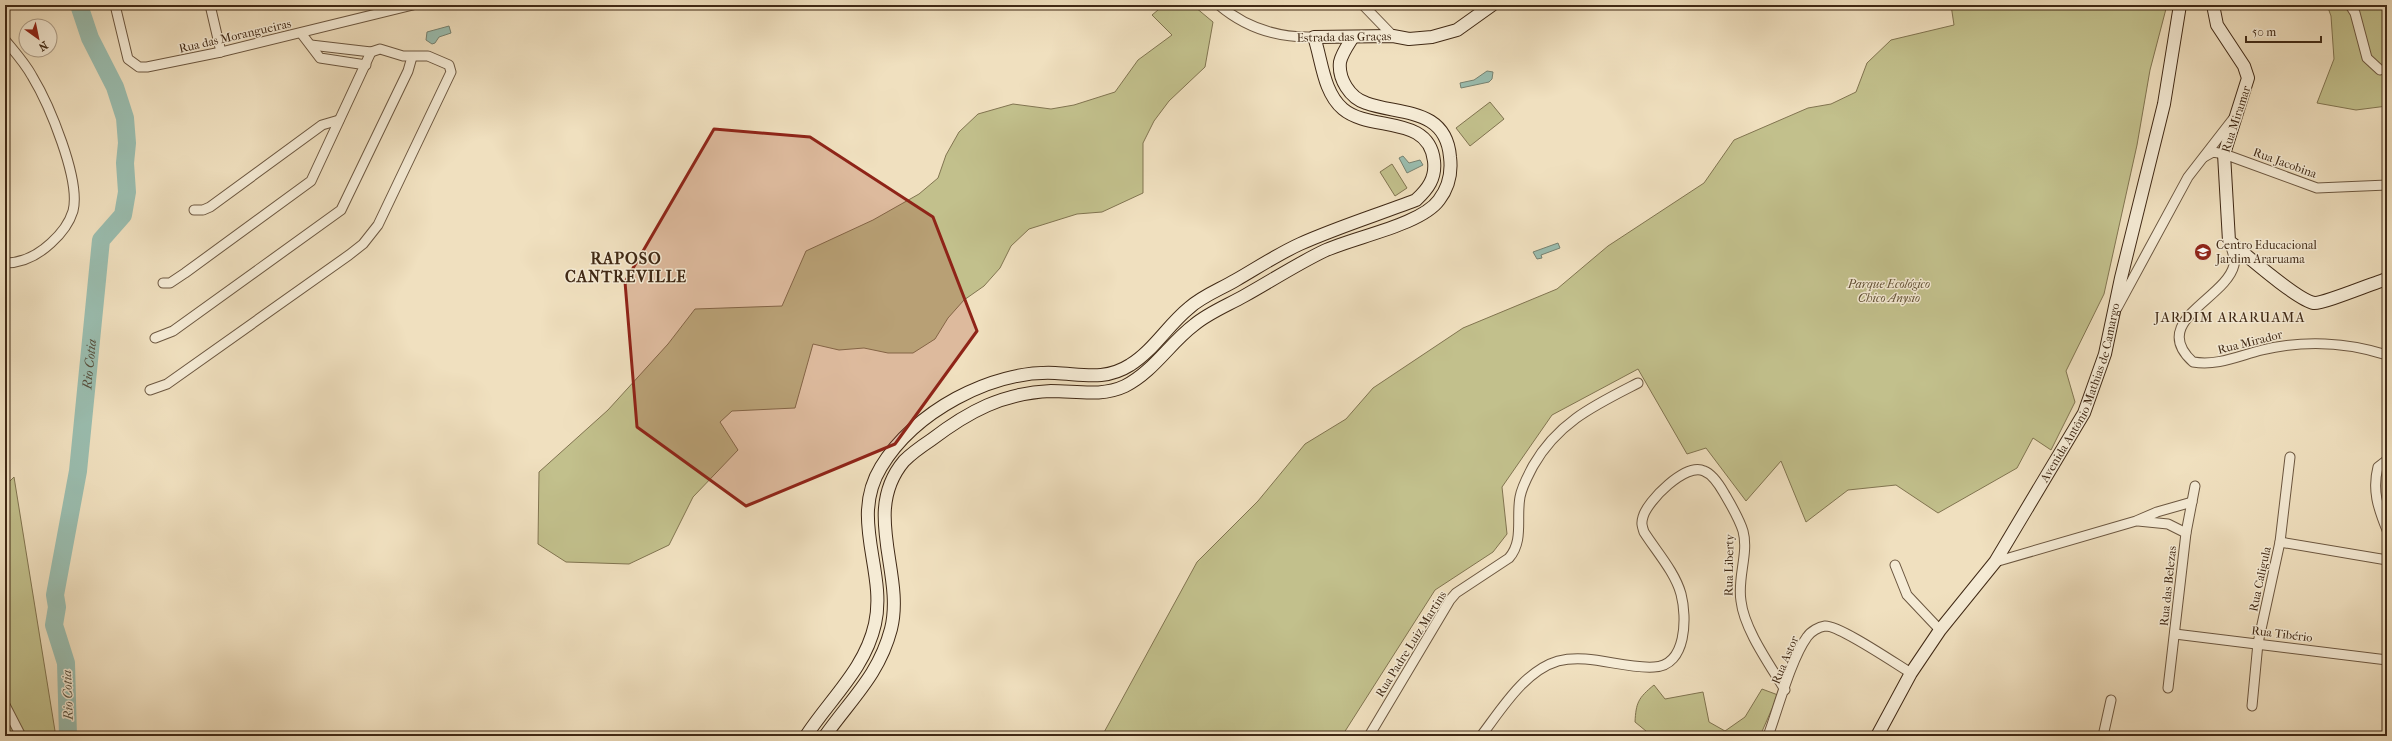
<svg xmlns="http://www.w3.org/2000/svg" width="2392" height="741" viewBox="0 0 2392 741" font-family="'IM FELL French Canon',serif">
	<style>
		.green { fill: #c2c08c; stroke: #817450 }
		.water { fill: #9abdaf; stroke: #768271 }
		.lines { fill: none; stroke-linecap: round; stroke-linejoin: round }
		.river { stroke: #9abdaf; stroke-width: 18 }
		.street-casing { stroke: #6c5740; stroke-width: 11 }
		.secondary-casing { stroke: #402915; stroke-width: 14 }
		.street { stroke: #f5ebd5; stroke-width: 9 }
		.secondary { stroke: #f5ebd5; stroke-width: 12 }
		.marked { fill: #8f2418; fill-opacity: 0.2; stroke: #8f2418; stroke-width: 3; stroke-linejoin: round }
		.labels { text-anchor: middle; stroke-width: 3; stroke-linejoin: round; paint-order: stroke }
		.street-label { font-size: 12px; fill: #402915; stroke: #f5ebd5 }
		.poi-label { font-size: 12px; fill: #402915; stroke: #f5ebd5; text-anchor: start }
		.park-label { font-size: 12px; font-style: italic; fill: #604f33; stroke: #f5ebd5 }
		.water-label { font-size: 13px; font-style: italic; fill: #564e3c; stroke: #f5ebd5 }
		.quarter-label { font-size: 14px; letter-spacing: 1px; fill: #402915; stroke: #f5ebd5 }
		.district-label { font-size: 16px; font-weight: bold; letter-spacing: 1px; fill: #402915; stroke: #f5ebd5 }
	</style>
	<rect width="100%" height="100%" fill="#f0e0bf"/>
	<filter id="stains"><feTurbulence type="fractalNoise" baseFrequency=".005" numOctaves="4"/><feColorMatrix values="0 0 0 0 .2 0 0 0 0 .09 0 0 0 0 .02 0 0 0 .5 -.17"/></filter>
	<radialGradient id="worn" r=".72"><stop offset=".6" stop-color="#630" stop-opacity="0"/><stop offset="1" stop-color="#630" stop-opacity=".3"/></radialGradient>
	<!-- green -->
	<g class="green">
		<polygon points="1164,5 1195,7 1213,22 1205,67 1169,101 1154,121 1143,143 1143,193 1102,212 1077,214 1029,229 1011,246 1000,268 984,286 964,300 948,318 935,339 913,353 888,353 864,348 839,350 813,344 795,408 732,411 720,422 738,450 693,497 669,545 629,564 566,562 538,544 539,472 608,410 668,344 695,309 782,306 806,251 873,220 919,194 938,178 946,155 959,132 978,114 1013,104 1051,109 1074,105 1115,92 1138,60 1172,35 1152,15"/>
		<polygon points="1951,5 2167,5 2150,70 2137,145 2104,294 2066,371 2075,402 2051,450 2033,438 2017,468 1938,513 1896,485 1848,490 1806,522 1781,461 1746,501 1706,448 1687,454 1638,369 1552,415 1502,487 1507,534 1493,552 1435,590 1342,736 1102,736 1197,562 1258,501 1305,444 1346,419 1373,388 1463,328 1557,289 1608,246 1704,183 1734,140 1808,108 1831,104 1856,92 1867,63 1891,40 1954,25"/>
		<polygon points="2327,5 2387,5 2387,106 2356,110 2317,103 2334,59 2331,16"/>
		<polygon points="1490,102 1504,119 1470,146 1456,128"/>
		<polygon points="1392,164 1407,188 1395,196 1380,172"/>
		<polygon points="14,477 55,731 41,736 5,736 5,486"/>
		<path d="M1654 685 1665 699 1703 692 1709 722 1725 731 1745 717 1762 689 1778 695 1760 736H1652L1635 722C1636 703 1638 698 1654 685Z"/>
	</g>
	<!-- water -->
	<g class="water">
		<polygon points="449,26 451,33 439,37 435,43 432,44 426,40 427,32"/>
		<polygon points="1487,71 1493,72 1492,79 1489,82 1461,88 1460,83 1474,80"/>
		<polygon points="1403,156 1409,163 1420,160 1423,165 1407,173 1399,158"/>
		<polygon points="1558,243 1560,248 1541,255 1542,258 1537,259 1533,252"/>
	</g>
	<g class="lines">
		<!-- river -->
		<path class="river" id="s1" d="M68 736 66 663 54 625 57 607 55 595 78 471 101 240 123 215 127 192 125 163 127 143 125 118 115 87 90 38 79 5"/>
		<!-- street casing -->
		<g class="street-casing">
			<g id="street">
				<polyline points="115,5 128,59 139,67 147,67 221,52 413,5"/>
				<polyline points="210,5 221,52"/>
				<path d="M1219 5C1246 28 1279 38 1314 37"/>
				<polyline points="1363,5 1393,36"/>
				<polyline points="2350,5 2355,13 2367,58 2380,70"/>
				<polyline points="301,33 320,58 366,65"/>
				<path d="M5 40C14 51 25 63 32 76 49 104 81 180 73 211 69 224 61 234 51 243 38 255 23 263 5 263"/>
				<polyline points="2204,157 2213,152 2224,154 2317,188 2387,185"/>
				<polyline points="194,210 203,210 210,207 322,125 339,120"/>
				<path d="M2229 241C2231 248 2236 259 2234 265 2226 299 2148 321 2193 362 2218 366 2238 356 2262 350 2303 340 2347 342 2387 355"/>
				<polyline points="163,283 170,283 185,273 311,181 371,52"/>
				<polyline points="2117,308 2188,177 2233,119"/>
				<polyline points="155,338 173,331 341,210 408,71 412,57"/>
				<polyline points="150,390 167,384 349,255 363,244 378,225 451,72 449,65 428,56 403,56 380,49 371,52 311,45"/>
				<path d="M2387 460 2378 467C2372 490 2378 508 2387 530"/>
				<polyline points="2138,521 2168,524 2186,533"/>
				<polyline points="2280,542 2387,560"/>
				<polyline points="1995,562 2136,521 2157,512 2192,502"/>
				<polyline points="1895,565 1907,595 1940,630"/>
				<polyline points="2175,634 2387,660"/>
				<polyline points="2168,688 2186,533 2195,486"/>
				<polyline points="5,705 21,736"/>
				<polyline points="2252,706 2258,643 2280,542 2290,457"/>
				<path d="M1369 736 1450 600 1456 593 1509 558C1524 541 1516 518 1520 497 1522 486 1528 476 1533 466 1558 422 1595 405 1638 383"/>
				<path d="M1481 736C1501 710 1524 671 1558 661 1590 653 1622 669 1654 667 1687 666 1687 617 1681 594 1675 572 1656 551 1644 532 1642 526 1641 523 1643 517 1647 501 1686 462 1704 471 1712 474 1720 486 1724 493 1731 505 1739 518 1743 531 1749 553 1737 578 1741 601 1744 629 1770 665 1785 690"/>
				<path d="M1768 736C1778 709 1791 659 1807 637 1811 631 1819 627 1825 626 1839 625 1896 664 1911 673"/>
				<polyline points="2103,736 2111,700"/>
			</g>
		</g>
		<!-- secondary casing -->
		<g class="secondary-casing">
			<g id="secondary">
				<path d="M2213 5 2217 25 2244 66 2248 78 2224 154 2229 241C2245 254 2297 300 2314 303 2323 304 2373 283 2387 279"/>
				<path d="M806 736C830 699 865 669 875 624 887 571 849 519 881 467 914 412 991 370 1055 373 1082 374 1105 381 1130 365 1153 351 1168 325 1189 308 1202 296 1221 289 1236 280 1257 268 1278 254 1300 244 1338 227 1377 215 1416 200 1428 189 1436 178 1434 161 1429 114 1370 132 1343 109 1323 92 1322 60 1314 37L1393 36 1409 39 1432 37 1457 30 1492 5"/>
				<path d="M825 736C851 699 879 675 891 629 905 573 861 512 904 461 912 453 922 446 931 440 969 411 1003 393 1051 391 1076 391 1102 397 1125 386 1153 372 1170 343 1194 325 1208 313 1228 305 1244 296 1271 281 1297 264 1324 251 1354 237 1421 225 1439 200 1449 187 1452 173 1450 157 1446 107 1398 115 1366 103 1350 98 1338 79 1340 62 1342 53 1348 45 1353 37"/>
				<path id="s2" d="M1877 736 1911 673 1940 630 1995 562 2084 413 2105 354 2121 278 2164 104 2180 5"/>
			</g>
		</g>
		<!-- street -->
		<use href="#street" class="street"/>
		<!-- secondary -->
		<use href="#secondary" class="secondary"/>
	</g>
	<!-- marked area -->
	<path class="marked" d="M714 129 810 137 933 217 977 331 895 444 746 506 637 427 625 282Z"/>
	<!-- icons -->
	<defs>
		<g id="school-disc" transform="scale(0.9)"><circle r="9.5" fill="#8f2418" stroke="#f5ebd5"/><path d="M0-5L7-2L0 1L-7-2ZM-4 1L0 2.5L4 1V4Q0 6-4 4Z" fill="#fff"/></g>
	</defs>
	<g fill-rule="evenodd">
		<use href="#school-disc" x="2203" y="252"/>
	</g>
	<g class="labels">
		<!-- street labels -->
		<g class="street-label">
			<text transform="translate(235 36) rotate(-13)" y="4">Rua das Morangueiras</text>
			<text transform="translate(1344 37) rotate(-1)" y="4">Estrada das Graças</text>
			<text transform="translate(2236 119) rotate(-72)" y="4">Rua Miramar</text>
			<text transform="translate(2285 163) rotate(20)" y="4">Rua Jacobina</text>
			<text transform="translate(2250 342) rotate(-14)" y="4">Rua Mirador</text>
			<text dy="4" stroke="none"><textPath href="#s2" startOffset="402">Avenida Antônio Mathias de Camargo</textPath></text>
			<text transform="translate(1729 565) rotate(-89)" y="4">Rua Liberty</text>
			<text transform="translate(2260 579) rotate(-78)" y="4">Rua Caligula</text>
			<text transform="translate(2168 586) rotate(-84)" y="4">Rua das Belezas</text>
			<text transform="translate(2282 634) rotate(7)" y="4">Rua Tibério</text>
			<text transform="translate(1411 644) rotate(-58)" y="4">Rua Padre Luiz Martins</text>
			<text transform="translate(1785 660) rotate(-67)" y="4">Rua Astor</text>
		</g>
		<!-- poi labels -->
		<g class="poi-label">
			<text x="2216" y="249">Centro Educacional<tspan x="2216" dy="14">Jardim Araruama</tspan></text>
		</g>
		<!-- park labels -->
		<g class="park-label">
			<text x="1889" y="288">Parque Ecológico<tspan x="1889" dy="14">Chico Anysio</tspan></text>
		</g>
		<!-- water labels -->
		<g class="water-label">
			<text dy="5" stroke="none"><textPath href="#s1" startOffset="377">Rio Cotia</textPath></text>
			<text transform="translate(67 695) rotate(-92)" y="5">Rio Cotia</text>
		</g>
		<!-- quarter labels -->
		<g class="quarter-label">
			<text x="2230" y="322">JARDIM ARARUAMA</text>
		</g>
		<!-- district labels -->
		<g class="district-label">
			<text x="626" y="264">RAPOSO<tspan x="626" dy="18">CANTREVILLE</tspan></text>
		</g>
	</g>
	<!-- margin -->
	<rect width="2392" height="741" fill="none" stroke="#f0e0bf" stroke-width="20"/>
	<rect x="6" y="6" width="2380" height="729" fill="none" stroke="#402915" stroke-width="2"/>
	<rect x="10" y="10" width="2372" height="721" fill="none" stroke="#402915"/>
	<!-- north arrow -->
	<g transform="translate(38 38) rotate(147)"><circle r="19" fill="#f5ebd5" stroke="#ad9d88"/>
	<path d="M0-3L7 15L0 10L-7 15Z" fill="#8f2418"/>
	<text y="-6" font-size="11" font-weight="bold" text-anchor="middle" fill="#402915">N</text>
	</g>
	<!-- scale -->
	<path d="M2246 36v6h75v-6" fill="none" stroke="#402915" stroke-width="2"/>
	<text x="2252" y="36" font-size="12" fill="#402915" stroke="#f5ebd5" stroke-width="3" paint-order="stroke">50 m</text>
	<rect width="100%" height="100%" filter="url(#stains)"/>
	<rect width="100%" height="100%" fill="url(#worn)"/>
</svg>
